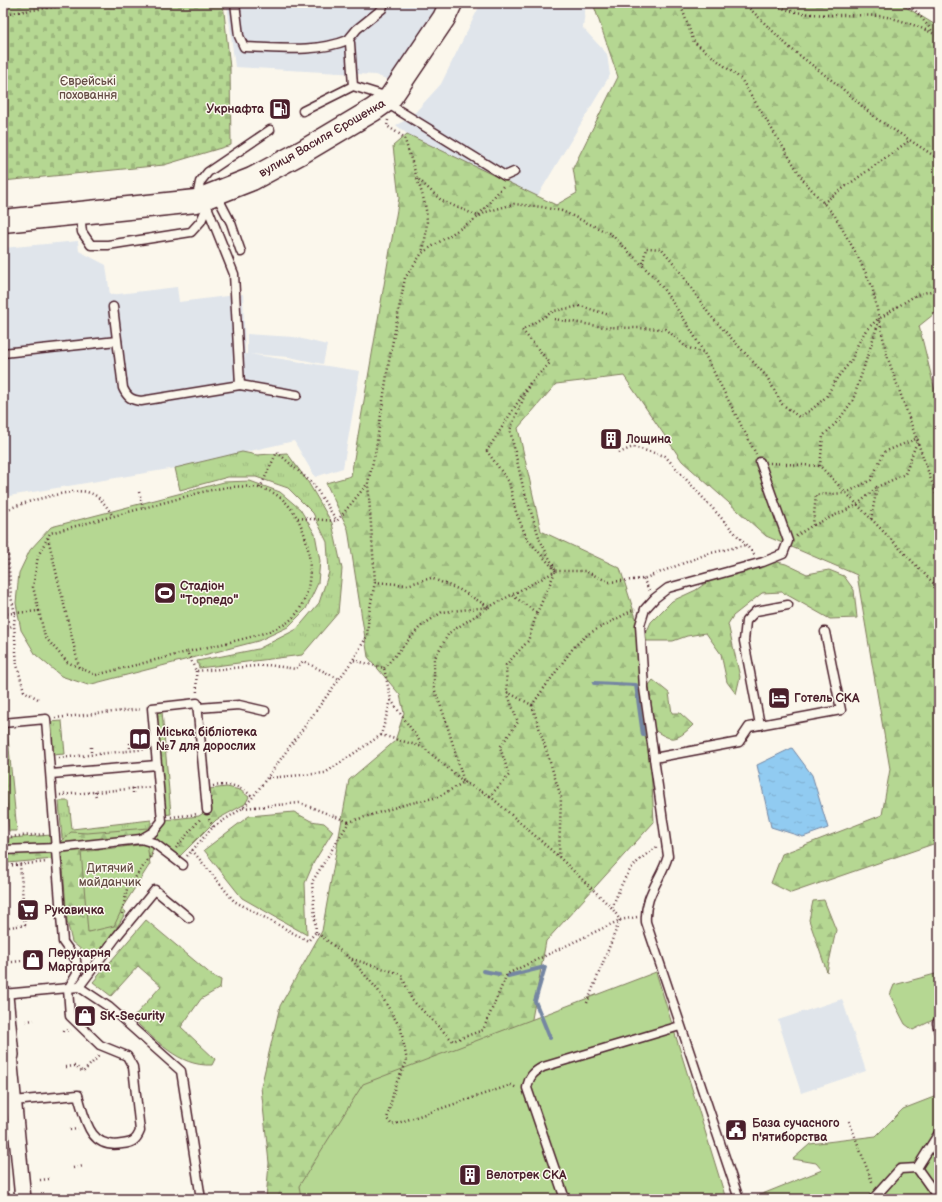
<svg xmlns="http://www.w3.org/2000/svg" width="942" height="1202" viewBox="0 0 942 1202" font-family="'Balsamiq Sans',sans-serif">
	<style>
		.built { fill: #e0e5eb }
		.grass { fill: url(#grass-tufts); stroke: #807b5e }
		.forest { fill: url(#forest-firs); stroke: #807b5e }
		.cemetery { fill: url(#cemetery-stones); stroke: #807b5e }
		.park { fill: #b5d792; stroke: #807b5e }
		.water { fill: url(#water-ripples); stroke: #7586a2 }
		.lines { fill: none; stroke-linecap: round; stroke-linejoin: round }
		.stream { stroke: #7586a2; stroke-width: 4 }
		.service-casing { stroke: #4a1f2b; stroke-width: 11 }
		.minor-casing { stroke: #4a1f2b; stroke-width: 18 }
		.tertiary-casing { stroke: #4a1f2b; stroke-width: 22 }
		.secondary-casing { stroke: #4a1f2b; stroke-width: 25 }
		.path { stroke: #4a1f2b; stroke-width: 2.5; stroke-dasharray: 1 3; stroke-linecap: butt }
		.service { stroke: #fbf7ec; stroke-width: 8 }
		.minor { stroke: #fbf7ec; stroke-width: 15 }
		.tertiary { stroke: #fbf7ec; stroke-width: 19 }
		.secondary { stroke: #fbf7ec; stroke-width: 22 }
		.labels { text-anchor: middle; stroke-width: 3; stroke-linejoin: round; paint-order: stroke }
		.park-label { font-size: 12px; fill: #654d45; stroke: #fbf7ec }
		.poi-label { font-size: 12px; font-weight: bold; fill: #4a1f2b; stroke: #fbf7ec; text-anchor: start }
		.street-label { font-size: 12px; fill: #4a1f2b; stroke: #fbf7ec }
	</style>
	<defs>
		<pattern id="grass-tufts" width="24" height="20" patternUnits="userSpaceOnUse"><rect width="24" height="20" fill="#b5d792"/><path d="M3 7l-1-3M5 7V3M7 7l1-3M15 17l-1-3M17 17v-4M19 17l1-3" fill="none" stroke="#9db87e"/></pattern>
		<pattern id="forest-firs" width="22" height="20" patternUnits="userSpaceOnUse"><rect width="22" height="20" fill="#b5d792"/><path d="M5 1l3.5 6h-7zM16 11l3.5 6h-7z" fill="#9db87e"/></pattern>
		<pattern id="cemetery-stones" width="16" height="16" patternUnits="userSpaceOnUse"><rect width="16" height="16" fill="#b5d792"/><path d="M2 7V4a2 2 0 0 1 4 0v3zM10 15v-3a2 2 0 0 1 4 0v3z" fill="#9db87e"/></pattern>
		<pattern id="water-ripples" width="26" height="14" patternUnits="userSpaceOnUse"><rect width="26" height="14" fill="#91cbf1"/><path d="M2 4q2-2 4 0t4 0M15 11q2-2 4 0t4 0" fill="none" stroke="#7faecf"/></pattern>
	</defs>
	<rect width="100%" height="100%" fill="#fbf7ec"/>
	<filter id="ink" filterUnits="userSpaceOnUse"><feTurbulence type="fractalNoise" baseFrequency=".025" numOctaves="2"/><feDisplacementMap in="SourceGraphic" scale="8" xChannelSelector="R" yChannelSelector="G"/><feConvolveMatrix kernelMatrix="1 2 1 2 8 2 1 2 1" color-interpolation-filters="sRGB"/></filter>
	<g filter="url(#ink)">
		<!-- built -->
		<g class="built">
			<polygon points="227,3 439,3 431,22 389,80 375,75 235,67"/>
			<polygon points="481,3 586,3 583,28 607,54 610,75 537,197 441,161 396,125 410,118 441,84"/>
			<polygon points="78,241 79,251 106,265 110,295 177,287 179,302 243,294 245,354 247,354 247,334 294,337 327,345 323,364 289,357 249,354 360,371 343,468 315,477 294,441 175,468 3,497 3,248"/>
			<polygon points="842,999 866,1071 801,1093 778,1020"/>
		</g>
		<!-- grass -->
		<g class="grass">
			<polygon points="242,452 257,455 287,453 308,482 332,523 342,569 338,613 302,655 199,668 197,661 258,649 297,629 319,603 329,572 327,542 313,513 288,488 256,477 228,477 180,490 175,468"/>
			<polygon points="154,711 162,711 171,814 163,815"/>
			<polygon points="62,721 65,754 52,755 50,722"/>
			<polygon points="3,727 7,727 17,831 9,831 3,769"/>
			<polygon points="59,801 69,801 72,829 151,820 151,825 148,829 64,841 62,838"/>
			<polygon points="52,835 52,845 7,848 9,838"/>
		</g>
		<!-- forest -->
		<g class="forest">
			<polygon points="593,3 899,3 939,27 939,310 919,326 939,407 939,842 791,893 771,883 782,854 882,815 890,769 857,575 766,536 682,461 624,376 556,384 518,428 541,531 620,568 643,640 651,622 672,601 696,590 717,575 769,560 786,564 807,574 829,570 844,576 854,590 857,618 830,619 782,592 762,593 733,616 728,624 740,677 736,694 727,682 721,654 706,633 687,636 673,641 644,641 654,822 546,941 523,1069 323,1199 266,1199 269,1163 261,1087 280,1006 322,931 349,780 395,741 404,713 400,695 368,657 348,529 326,483 351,476 399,198 393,146 407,134 556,205 577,193 573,168 618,77"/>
			<path d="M653 680 669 693 672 713H680L693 725C675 743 671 741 651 728L649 685Z"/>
			<polygon points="227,787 240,790 249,797 245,804 216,820 178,858 153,847 151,858 146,864 125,849 123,845 112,846 107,851 120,907 126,912 105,948 89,956 72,942 67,921 61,841 71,832 87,833 148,828 152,832 165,820 199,816 209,809 209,789"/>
			<polygon points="294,812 311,821 324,823 333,831 314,862 305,883 307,935 242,898 204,850 249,816"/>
			<polygon points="53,849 54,859 7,863 6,853"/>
			<polygon points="824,900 836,930 827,972 809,920 813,901"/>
			<path d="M146 920 213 976 221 980 220 988 201 999 181 1027 215 1059 212 1065C178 1067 156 1039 132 1019L161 986 138 966 111 996 93 982Z"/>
		</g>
		<!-- cemetery -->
		<polygon class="cemetery" points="3,3 223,3 230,68 231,145 164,165 3,181"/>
		<!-- park -->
		<g class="park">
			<polygon points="250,481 280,492 300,509 315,534 320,561 318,583 306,609 288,627 258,641 88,685 61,676 36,655 21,630 16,603 19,573 30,550 51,527 224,482"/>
			<polygon points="147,844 150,864 124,905 114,926 88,932 81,852"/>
			<polygon points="656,972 726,1199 301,1199 299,1186 363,1084"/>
			<polygon points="939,973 939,1017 913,1030 905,1024 890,995 894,985"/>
			<polygon points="939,1095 939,1199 750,1199 822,1170 816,1163 793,1159 810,1144 876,1136 903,1109"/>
		</g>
		<!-- water -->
		<polygon class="water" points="792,748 812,775 828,828 803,837 771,827 757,765"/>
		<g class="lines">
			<!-- stream -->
			<g class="stream">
				<polyline points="594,683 636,685 643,735"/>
				<polyline points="483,971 499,974"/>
				<polyline points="508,976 545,967 535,1001 550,1038"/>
			</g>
			<!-- service casing -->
			<g class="service-casing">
				<g id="service">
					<path d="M235 3 239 36 244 47C278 48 316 53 348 40"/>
					<polyline points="353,86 350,43 348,40 357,29 382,9 384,3"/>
					<polyline points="385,102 505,176 514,172"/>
					<polyline points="303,111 353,86 388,97"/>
					<polyline points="216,194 231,223 241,252"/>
					<polyline points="197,197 200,182 208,172 270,130"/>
					<polyline points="80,214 82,232 91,245 108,245 191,232 201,221 207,207"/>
					<path d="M113 307 123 388C127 397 131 400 141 401L240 385 234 274 204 199"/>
					<polyline points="3,353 117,341"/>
					<polyline points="240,385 297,395"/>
					<polyline points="198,708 239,705 265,711"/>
					<path d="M3 723 46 719 63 942 76 960 77 974 68 989 70 1016 100 1045 127 1056 133 1067 140 1131C136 1141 132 1143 122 1144 89 1150 85 1118 78 1095L13 1101"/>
					<polyline points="760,725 744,641 746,621 756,611 788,605"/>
					<polyline points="654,758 739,742 749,727 841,710 825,632"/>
					<polyline points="51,774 157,765"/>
					<polyline points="141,839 153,832 162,821 152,708 197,703 207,810"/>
					<polyline points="3,850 57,848 141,839 154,843 183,865"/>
					<polyline points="79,987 109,1007 181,1071 201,1199"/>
					<polyline points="3,994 79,987 117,936 155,890 189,918"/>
					<polyline points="939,1020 937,1023 939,1032"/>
					<polyline points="939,1133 917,1168 939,1199"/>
					<path d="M565 1199 527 1088C529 1077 533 1072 543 1067L680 1026"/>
					<path d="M739 1199 646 922C644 895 661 880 668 856L644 688 640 625 645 609 655 598 668 588 763 562 783 554 788 541 760 462"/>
					<polyline points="873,1199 900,1169 917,1168"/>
				</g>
			</g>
			<!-- minor casing -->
			<g class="minor-casing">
				<polyline id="minor" points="9,1055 23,1199"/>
			</g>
			<!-- tertiary casing -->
			<g class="tertiary-casing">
				<polyline id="tertiary" points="3,996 9,1055 3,1064"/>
			</g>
			<!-- secondary casing -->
			<g class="secondary-casing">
				<polyline id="secondary" points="3,221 196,201 252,179 304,151 373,110 390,98 444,18 451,3"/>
			</g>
			<!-- path -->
			<g class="path">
				<polyline points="44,3 45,8"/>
				<polyline points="680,3 694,42 741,79 804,181 835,216 857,255 872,286 887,356 939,502"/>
				<polyline points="744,3 790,48 838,85 877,119 939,159"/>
				<path d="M773 3C798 21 855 12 887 17 905 21 922 28 939 36"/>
				<polyline points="902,3 915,10 933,32"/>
				<polyline points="3,14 83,3"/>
				<polyline points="388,120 387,126 404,137 417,178 442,201 478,216 504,185"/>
				<path d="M417 179C428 209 430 221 422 253"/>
				<polyline points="823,203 910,140"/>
				<polyline points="643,263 646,248 662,249 676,266 709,314 767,377 782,404 799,417 811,410 826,397 837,378 851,361 858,344 866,330 879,318"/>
				<polyline points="554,319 604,327 666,329 686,347 704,353"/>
				<polyline points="530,383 487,451 509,482 516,512 527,539 556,571 540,540 523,487 510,430 530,383 550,363 522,330 554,311 581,306 609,315"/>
				<polyline points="619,453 633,447 665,456 755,555"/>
				<polyline points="770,463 820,466 939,589"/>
				<polyline points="820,466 823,436 838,421 853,400 880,318 916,295 939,289"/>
				<polyline points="260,488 277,452 313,484 337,521"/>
				<polyline points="139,492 143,508"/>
				<path d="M3 512C15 504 73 488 87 492 100 495 106 506 113 516"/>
				<polyline points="298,518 337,521 368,483"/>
				<polyline points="871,519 877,487 905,474 918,439"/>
				<polyline points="3,521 6,524 11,597 15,613 14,625 17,665 24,691 40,700"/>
				<polyline points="814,525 857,505 876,488"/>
				<polyline points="796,536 813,525 816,495 846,493 871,480 884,452 918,438"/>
				<polyline points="48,538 79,667"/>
				<polyline points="643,579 650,591"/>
				<polyline points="375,582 407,585 431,578 460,590 489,607 449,633 434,659 434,688 445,718 464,782 490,796 509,775 500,747 518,722 507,692 506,665 528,641 537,613 512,595"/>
				<path d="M39 611 33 587 38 556 50 533C87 523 125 513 162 503 194 495 226 482 259 488 310 496 328 592 288 622 269 636 213 645 187 652"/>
				<polyline points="537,613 555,572"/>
				<polyline points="3,614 39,611 45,637 67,662 96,675 187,652 196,671 268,665 296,669 303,661 339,679"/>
				<polyline points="3,630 14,625"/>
				<polyline points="384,668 420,627 442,612 489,607 556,571 585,571 609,582 643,579 707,554 745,545"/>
				<polyline points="196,671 197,694"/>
				<polyline points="507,692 532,705 573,648 588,634 635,609"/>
				<polyline points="391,700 423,746"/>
				<polyline points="532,705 561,797 559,857"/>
				<polyline points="55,718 142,709"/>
				<polyline points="130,743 130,751"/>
				<polyline points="91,747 91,755"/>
				<polyline points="59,758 147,749"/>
				<polyline points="268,778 325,773 381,735 391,700 384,668 353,660"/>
				<path d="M213 786C232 784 239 785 253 797"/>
				<polyline points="133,788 133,794"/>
				<polyline points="95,791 96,798"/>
				<polyline points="60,795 151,787"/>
				<polyline points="490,796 559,857 612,908"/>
				<polyline points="243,808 300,803 349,822"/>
				<polyline points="171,817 198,814"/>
				<polyline points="209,819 213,827"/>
				<polyline points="6,841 7,837 46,834"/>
				<polyline points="176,848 201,818"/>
				<polyline points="192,850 234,901 308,941 316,932 351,959 378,990 401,1029 407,1061 395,1086 387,1119 392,1125 511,1085 517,1088"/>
				<polyline points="187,856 213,827 243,808 253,797 353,660 367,636 369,613 375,582 368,482 375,454 389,361 405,278 422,253 486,212 514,204 542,207 562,211 611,234 657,280 688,325 704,353 756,454"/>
				<polyline points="4,866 47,862"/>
				<polyline points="122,914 127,889 152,854"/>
				<path d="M637 917 620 920 612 908C624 877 628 866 657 847"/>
				<polyline points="9,927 25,925 20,864"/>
				<polyline points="316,932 312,882 349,822 403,805 438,797 464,782 423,747 381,735"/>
				<polyline points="352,959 401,974 412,1000 453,1041 483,1030 507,974 620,920"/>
				<polyline points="12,962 30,960"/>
				<polyline points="587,1003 620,920"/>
				<polyline points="26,1021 34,1020"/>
				<polyline points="63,1031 71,1030"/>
				<polyline points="66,1067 75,1066 83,1072 100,1055"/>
				<polyline points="849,1121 873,1184"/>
				<polyline points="70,1130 78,1129"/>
				<polyline points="73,1168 84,1166"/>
				<polyline points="40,1180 49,1179"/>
			</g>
			<!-- service -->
			<use href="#service" class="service"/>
			<!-- minor -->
			<use href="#minor" class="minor"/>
			<!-- tertiary -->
			<use href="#tertiary" class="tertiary"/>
			<!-- secondary -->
			<use href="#secondary" class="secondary"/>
		</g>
	</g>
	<!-- icons -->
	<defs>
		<g id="fuel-square" transform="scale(1.15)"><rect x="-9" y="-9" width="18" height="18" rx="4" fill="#4a1f2b" stroke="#fbf7ec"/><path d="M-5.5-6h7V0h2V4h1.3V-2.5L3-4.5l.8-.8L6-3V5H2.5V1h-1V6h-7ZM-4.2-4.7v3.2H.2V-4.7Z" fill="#fff"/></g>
		<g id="building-square" transform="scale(1.15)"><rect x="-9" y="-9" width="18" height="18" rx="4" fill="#4a1f2b" stroke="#fbf7ec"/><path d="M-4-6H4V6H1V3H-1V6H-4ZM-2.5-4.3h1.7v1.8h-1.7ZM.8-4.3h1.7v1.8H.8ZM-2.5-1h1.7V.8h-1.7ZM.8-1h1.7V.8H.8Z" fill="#fff"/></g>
		<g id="stadium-square" transform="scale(1.15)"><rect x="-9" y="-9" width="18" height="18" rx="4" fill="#4a1f2b" stroke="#fbf7ec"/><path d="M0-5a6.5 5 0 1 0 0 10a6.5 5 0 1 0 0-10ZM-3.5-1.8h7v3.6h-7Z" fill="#fff"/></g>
		<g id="hotel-square" transform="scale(1.15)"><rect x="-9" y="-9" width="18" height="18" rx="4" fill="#4a1f2b" stroke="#fbf7ec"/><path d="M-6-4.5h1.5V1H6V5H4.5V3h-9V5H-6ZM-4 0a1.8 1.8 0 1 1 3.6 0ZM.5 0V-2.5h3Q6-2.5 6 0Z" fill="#fff"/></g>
		<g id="library-square" transform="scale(1.15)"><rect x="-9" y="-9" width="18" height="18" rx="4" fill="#4a1f2b" stroke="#fbf7ec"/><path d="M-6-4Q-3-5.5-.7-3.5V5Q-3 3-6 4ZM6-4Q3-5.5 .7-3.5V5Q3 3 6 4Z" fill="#fff"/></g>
		<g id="supermarket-square" transform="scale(1.15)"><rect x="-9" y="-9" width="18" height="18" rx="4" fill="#4a1f2b" stroke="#fbf7ec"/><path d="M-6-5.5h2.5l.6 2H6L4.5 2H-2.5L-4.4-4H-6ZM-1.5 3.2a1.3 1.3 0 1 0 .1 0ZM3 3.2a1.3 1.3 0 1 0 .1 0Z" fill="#fff"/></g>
		<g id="shop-square" transform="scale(1.15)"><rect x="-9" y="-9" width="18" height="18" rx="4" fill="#4a1f2b" stroke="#fbf7ec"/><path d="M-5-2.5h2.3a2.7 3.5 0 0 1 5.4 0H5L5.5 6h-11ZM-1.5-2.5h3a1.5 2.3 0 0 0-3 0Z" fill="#fff"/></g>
		<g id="civic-square" transform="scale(1.15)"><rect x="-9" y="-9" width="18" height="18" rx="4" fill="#4a1f2b" stroke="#fbf7ec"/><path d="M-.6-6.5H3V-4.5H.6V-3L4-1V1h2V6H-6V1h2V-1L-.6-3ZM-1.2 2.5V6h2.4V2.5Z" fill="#fff"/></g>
	</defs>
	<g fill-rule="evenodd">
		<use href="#fuel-square" x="280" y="109"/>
		<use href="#building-square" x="611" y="439"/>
		<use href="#stadium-square" x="165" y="593"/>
		<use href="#hotel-square" x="779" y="698"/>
		<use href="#library-square" x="140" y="739"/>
		<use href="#supermarket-square" x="28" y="910"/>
		<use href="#shop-square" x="33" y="960"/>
		<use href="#shop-square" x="85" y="1016"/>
		<use href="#civic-square" x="736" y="1130"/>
		<use href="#building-square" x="470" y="1175"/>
	</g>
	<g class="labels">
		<!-- park labels -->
		<g class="park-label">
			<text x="88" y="85">Єврейські<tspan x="88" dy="14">поховання</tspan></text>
			<text x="110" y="872">Дитячий<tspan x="110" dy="14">майданчик</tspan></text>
		</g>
		<!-- poi labels -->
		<g class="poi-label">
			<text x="264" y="113" text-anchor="end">Укрнафта</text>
			<text x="626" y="443">Лощина</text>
			<text x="180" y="590">Стадіон<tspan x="180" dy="14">"Торпедо"</tspan></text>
			<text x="794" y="702">Готель СКА</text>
			<text x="156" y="736">Міська бібліотека<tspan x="156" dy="14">№7 для дорослих</tspan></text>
			<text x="44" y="914">Рукавичка</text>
			<text x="48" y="957">Перукарня<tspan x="48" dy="14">Маргарита</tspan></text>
			<text x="100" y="1020">SK-Security</text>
			<text x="752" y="1127">База сучасного<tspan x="752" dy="14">п'ятиборства</tspan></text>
			<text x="486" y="1179">Велотрек СКА</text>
		</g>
		<!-- street labels -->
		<g class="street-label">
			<text transform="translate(322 138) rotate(-30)" y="4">вулиця Василя Єрошенка</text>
		</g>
	</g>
	<!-- margin -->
	<rect width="942" height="1202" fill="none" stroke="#fbf7ec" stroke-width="16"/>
	<rect x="8" y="8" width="926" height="1186" fill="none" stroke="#4a1f2b" stroke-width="1.5" filter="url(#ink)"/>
</svg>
